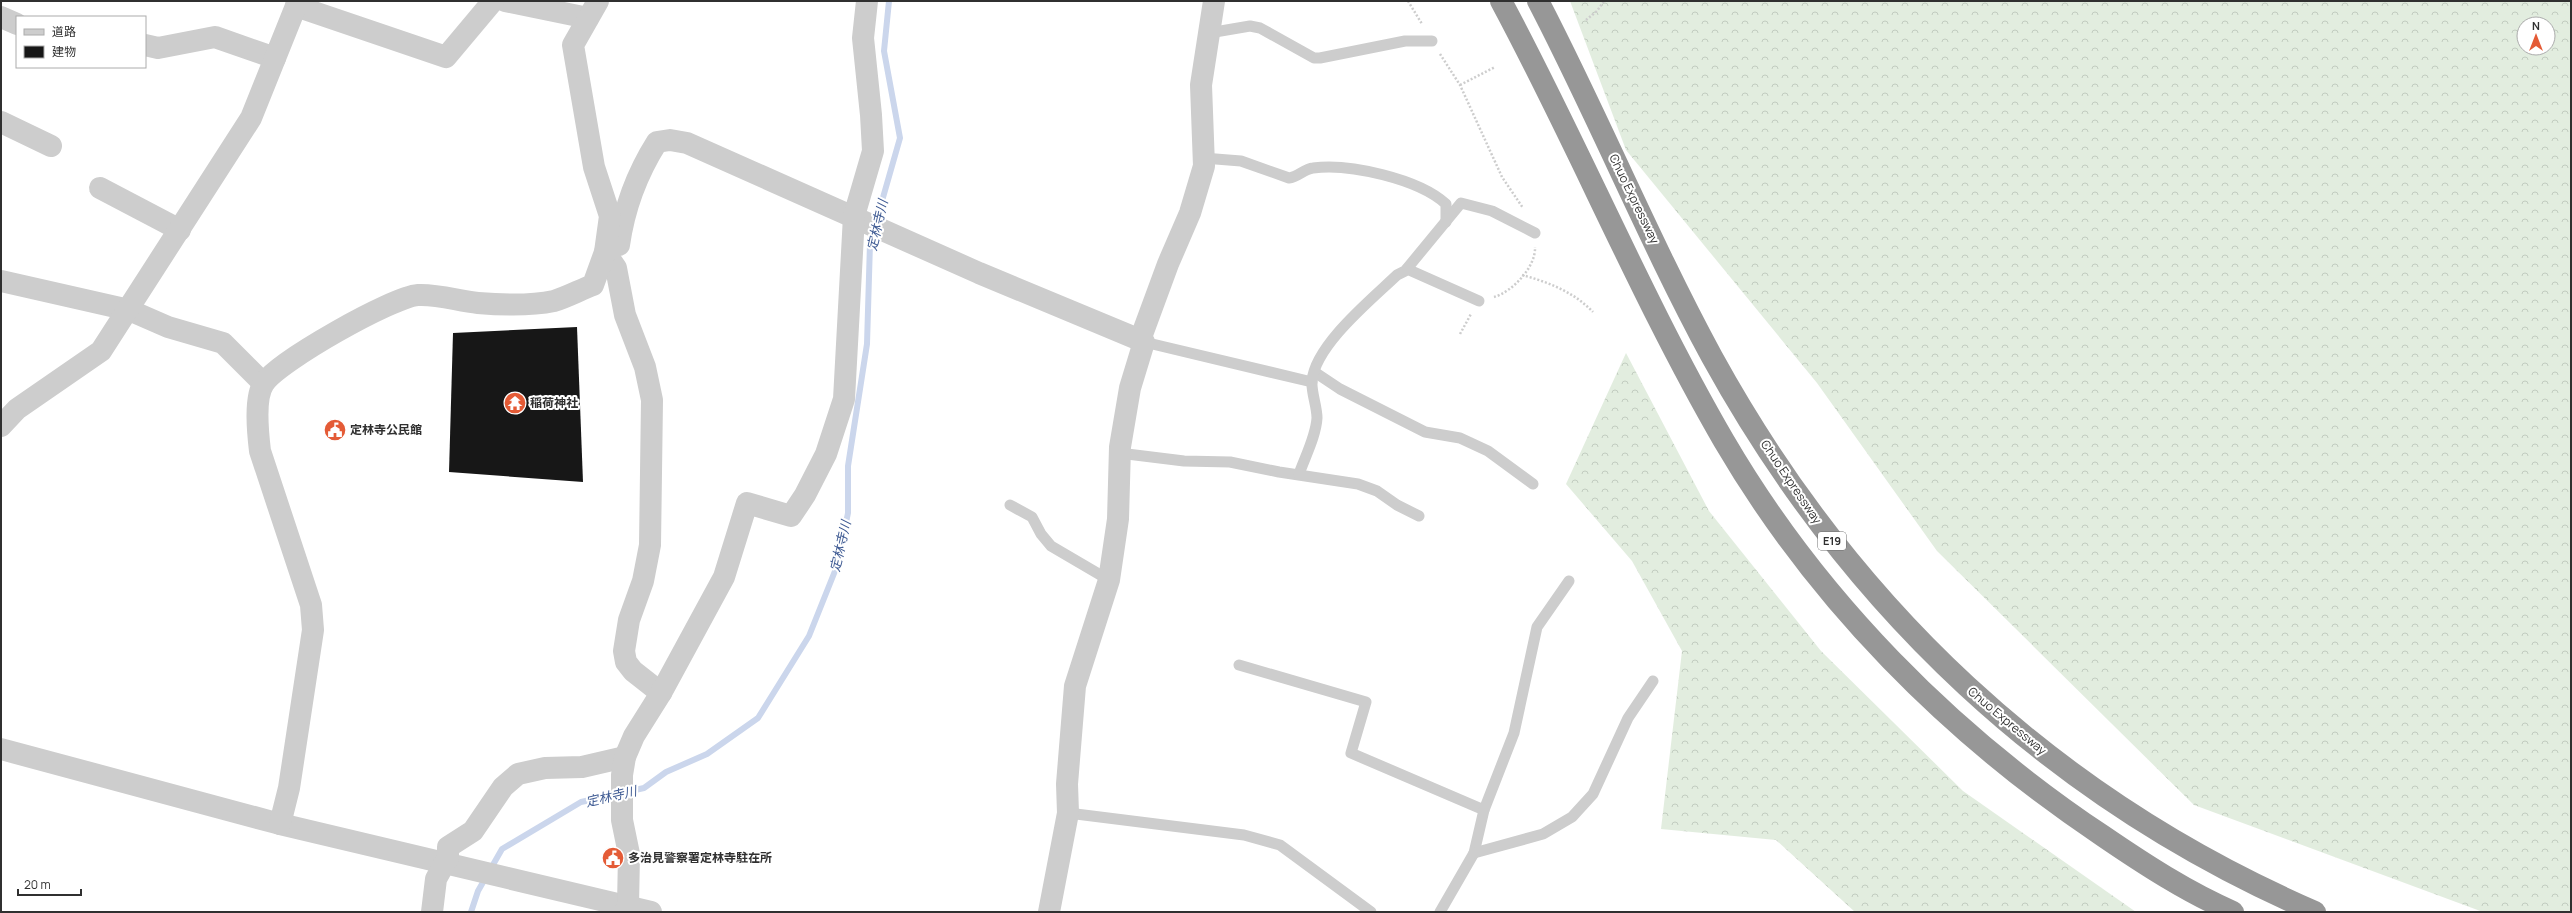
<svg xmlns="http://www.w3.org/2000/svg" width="2572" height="913" viewBox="0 0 2572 913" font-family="Manrope,'Noto Sans JP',sans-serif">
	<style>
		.forest { fill: url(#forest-crowns); fill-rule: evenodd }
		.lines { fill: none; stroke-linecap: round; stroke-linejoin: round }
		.stream { stroke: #cbd6ec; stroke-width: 6 }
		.building { fill: #171717 }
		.path { stroke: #cdcdcd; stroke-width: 2.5; stroke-dasharray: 2 2; stroke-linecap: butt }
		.service { stroke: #cdcdcd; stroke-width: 11 }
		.minor { stroke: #cdcdcd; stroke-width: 22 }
		.motorway { stroke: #979797; stroke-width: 22 }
		.labels { text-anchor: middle; stroke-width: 4; stroke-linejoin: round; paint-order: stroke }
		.shield { fill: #fff; stroke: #6e6e6e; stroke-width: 1 }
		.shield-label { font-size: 11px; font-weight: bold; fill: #303030 }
		.street-label { font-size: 12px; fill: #303030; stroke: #fff }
		.poi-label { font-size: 12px; font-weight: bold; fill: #303030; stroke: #fff; text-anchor: start }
		.water-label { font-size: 13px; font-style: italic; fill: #3e5a93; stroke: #fff }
	</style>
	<defs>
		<pattern id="forest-crowns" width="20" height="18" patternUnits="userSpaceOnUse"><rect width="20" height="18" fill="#e2eddf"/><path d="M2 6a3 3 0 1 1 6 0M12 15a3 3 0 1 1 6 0" fill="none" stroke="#c2ccc0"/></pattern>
	</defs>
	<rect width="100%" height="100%" fill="#fff"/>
	<!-- forest -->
	<g class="forest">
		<path d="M1570 1H2571V912H2483L2194 805 1937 551 1817 383 1626 150ZM2524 24H2548V48H2524Z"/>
		<polygon points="1626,353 1709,511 1821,651 1963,791 2136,912 1855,912 1776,840 1661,829 1682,651 1632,561 1566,484"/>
	</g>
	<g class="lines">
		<!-- stream -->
		<polyline class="stream" points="471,912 478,891 502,849 581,802 644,788 666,772 707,754 758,718 809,636 837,566 848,513 848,466 867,344 870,243 900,138 884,51 889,1"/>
	</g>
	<!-- building -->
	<polygon class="building" points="577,327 583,482 449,472 453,333"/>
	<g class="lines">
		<!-- path -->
		<g class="path">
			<polyline points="1408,1 1422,24"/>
			<polyline points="1586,20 1597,11 1604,1"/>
			<polyline points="1440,54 1460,85 1502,177 1523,208"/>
			<polyline points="1460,85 1495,67"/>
			<path d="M1522 275C1548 282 1574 292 1593 312"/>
			<path d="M1494 297C1512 292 1536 267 1535 247"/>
			<polyline points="1460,334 1471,314"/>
		</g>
		<!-- service -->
		<g class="service">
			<polyline points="1209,33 1250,26 1260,28 1314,58 1320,58 1405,41 1432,41"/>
			<path d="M1203 158 1241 161 1289 178C1298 177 1304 169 1313 168 1349 163 1419 179 1446 204V222"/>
			<polyline points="1407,269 1479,301"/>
			<polyline points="1144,342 1312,382"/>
			<polyline points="1316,373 1340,389 1425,432 1460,438 1488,451 1533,484"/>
			<polyline points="1119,453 1184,461 1230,462 1279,472 1358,484 1377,491 1397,505 1419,516"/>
			<path d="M1299 474C1305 457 1316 436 1317 418 1317 406 1311 392 1312 381 1315 345 1372 299 1397 275L1405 271 1461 203 1492 211 1535 233"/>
			<polyline points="1010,505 1032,517 1041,534 1051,546 1109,580"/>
			<polyline points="1239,665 1366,702 1351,753 1484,810 1474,853 1440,912"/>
			<polyline points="1484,810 1514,733 1537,627 1569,581"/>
			<polyline points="1068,813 1244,835 1280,845 1371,912"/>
			<polyline points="1474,853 1543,834 1572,817 1593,794 1628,718 1653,681"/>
		</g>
		<!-- minor -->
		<g class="minor">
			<polyline points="505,1 588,18"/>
			<polyline points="296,6 446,57 493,1"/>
			<polyline points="1,17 17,24"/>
			<polyline points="145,45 158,48 215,37 275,58"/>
			<polyline points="1,122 51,146"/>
			<polyline points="100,188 180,230"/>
			<path d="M619 245C624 209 638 172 657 142L670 140 687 143 979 273 1140 340"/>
			<polyline points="605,252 616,268 625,315 645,367 652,400 650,545 643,581 629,620 624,651 626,662 633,671 661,693"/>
			<polyline points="1,281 129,310 168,327 223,343 263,383"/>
			<polyline points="1,426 17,409 101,351 251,118 298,1"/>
			<polyline points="1,749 280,824 651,912"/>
			<path d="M280 824 289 788 313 630 311 605 260 451C258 434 254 397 264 383 279 361 392 297 418 295 439 294 458 301 478 303 502 305 530 306 554 301 567 297 580 290 593 285L605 252 610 216 594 167 573 45 598 1"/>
			<polyline points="432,912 436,879 448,857 448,847 473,831 503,787 518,774 545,768 582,767 625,757"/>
			<polyline points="625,912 628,906 629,854 622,820 622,775 625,757 634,736 661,693 724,577 747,503 791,516 805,495 826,454 844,399 854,216 873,151 871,115 863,38 867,1"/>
			<polyline points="1049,912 1068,813 1067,784 1075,686 1109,580 1118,519 1120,447 1130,388 1144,342 1140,340 1168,264 1190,213 1204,166 1201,85 1214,1"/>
		</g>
		<!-- motorway -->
		<g class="motorway">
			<path d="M1501 1C1579 146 1641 298 1724 441 1817 600 1950 734 2103 836 2144 864 2187 892 2233 912"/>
			<path d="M1538 1C1599 118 1649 241 1712 357 1850 608 2052 798 2315 912"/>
		</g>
	</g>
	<!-- icons -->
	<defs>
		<g id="temple-disc" transform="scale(1.15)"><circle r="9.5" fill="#e45b36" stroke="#fff"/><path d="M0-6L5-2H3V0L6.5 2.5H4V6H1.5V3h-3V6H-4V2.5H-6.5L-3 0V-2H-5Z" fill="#fff"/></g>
		<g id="civic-disc" transform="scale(1.15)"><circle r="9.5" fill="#e45b36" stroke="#fff"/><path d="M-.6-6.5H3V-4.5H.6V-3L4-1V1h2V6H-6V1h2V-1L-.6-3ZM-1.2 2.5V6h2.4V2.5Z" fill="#fff"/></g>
	</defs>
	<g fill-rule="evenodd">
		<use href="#temple-disc" x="515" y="403"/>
		<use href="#civic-disc" x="335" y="430"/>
		<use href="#civic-disc" x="613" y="858"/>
	</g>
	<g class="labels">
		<!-- shield labels -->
		<rect class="shield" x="1818" y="532" width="28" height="18" rx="3"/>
		<g class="shield-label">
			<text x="1832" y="545">E19</text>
		</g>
		<!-- street labels -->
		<g class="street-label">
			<text transform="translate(1634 199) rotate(64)" y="4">Chuo Expressway</text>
			<text transform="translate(1791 482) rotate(56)" y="4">Chuo Expressway</text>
			<text transform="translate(2007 721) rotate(40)" y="4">Chuo Expressway</text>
		</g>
		<!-- poi labels -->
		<g class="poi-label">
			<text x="530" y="407">稲荷神社</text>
			<text x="350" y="434">定林寺公民館</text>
			<text x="628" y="862">多治見警察署定林寺駐在所</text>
		</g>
		<!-- water labels -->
		<g class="water-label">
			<text transform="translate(877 225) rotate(-77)" y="5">定林寺川</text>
			<text transform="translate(840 546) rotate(-77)" y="5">定林寺川</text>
			<text transform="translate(611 796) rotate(-13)" y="5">定林寺川</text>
		</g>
	</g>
	<!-- border -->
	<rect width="2572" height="913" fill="none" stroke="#303030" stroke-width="4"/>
	<!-- legend -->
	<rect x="16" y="16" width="130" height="52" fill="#ffffff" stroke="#acacac"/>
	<rect x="24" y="29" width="20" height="6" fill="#cdcdcd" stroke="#acacac"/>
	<text x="52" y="36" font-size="12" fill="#303030">道路</text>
	<rect x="24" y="46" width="20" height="12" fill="#171717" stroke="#acacac"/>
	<text x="52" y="56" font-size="12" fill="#303030">建物</text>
	<!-- north arrow -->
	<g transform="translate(2536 36)"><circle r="19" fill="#ffffff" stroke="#acacac"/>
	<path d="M0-3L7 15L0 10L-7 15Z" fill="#e45b36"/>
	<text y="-6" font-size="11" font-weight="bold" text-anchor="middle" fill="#303030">N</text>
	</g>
	<!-- scale -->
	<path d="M18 889v6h63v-6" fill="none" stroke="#303030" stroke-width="2"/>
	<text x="24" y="889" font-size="12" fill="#303030" stroke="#ffffff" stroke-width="3" paint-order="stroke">20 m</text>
</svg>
